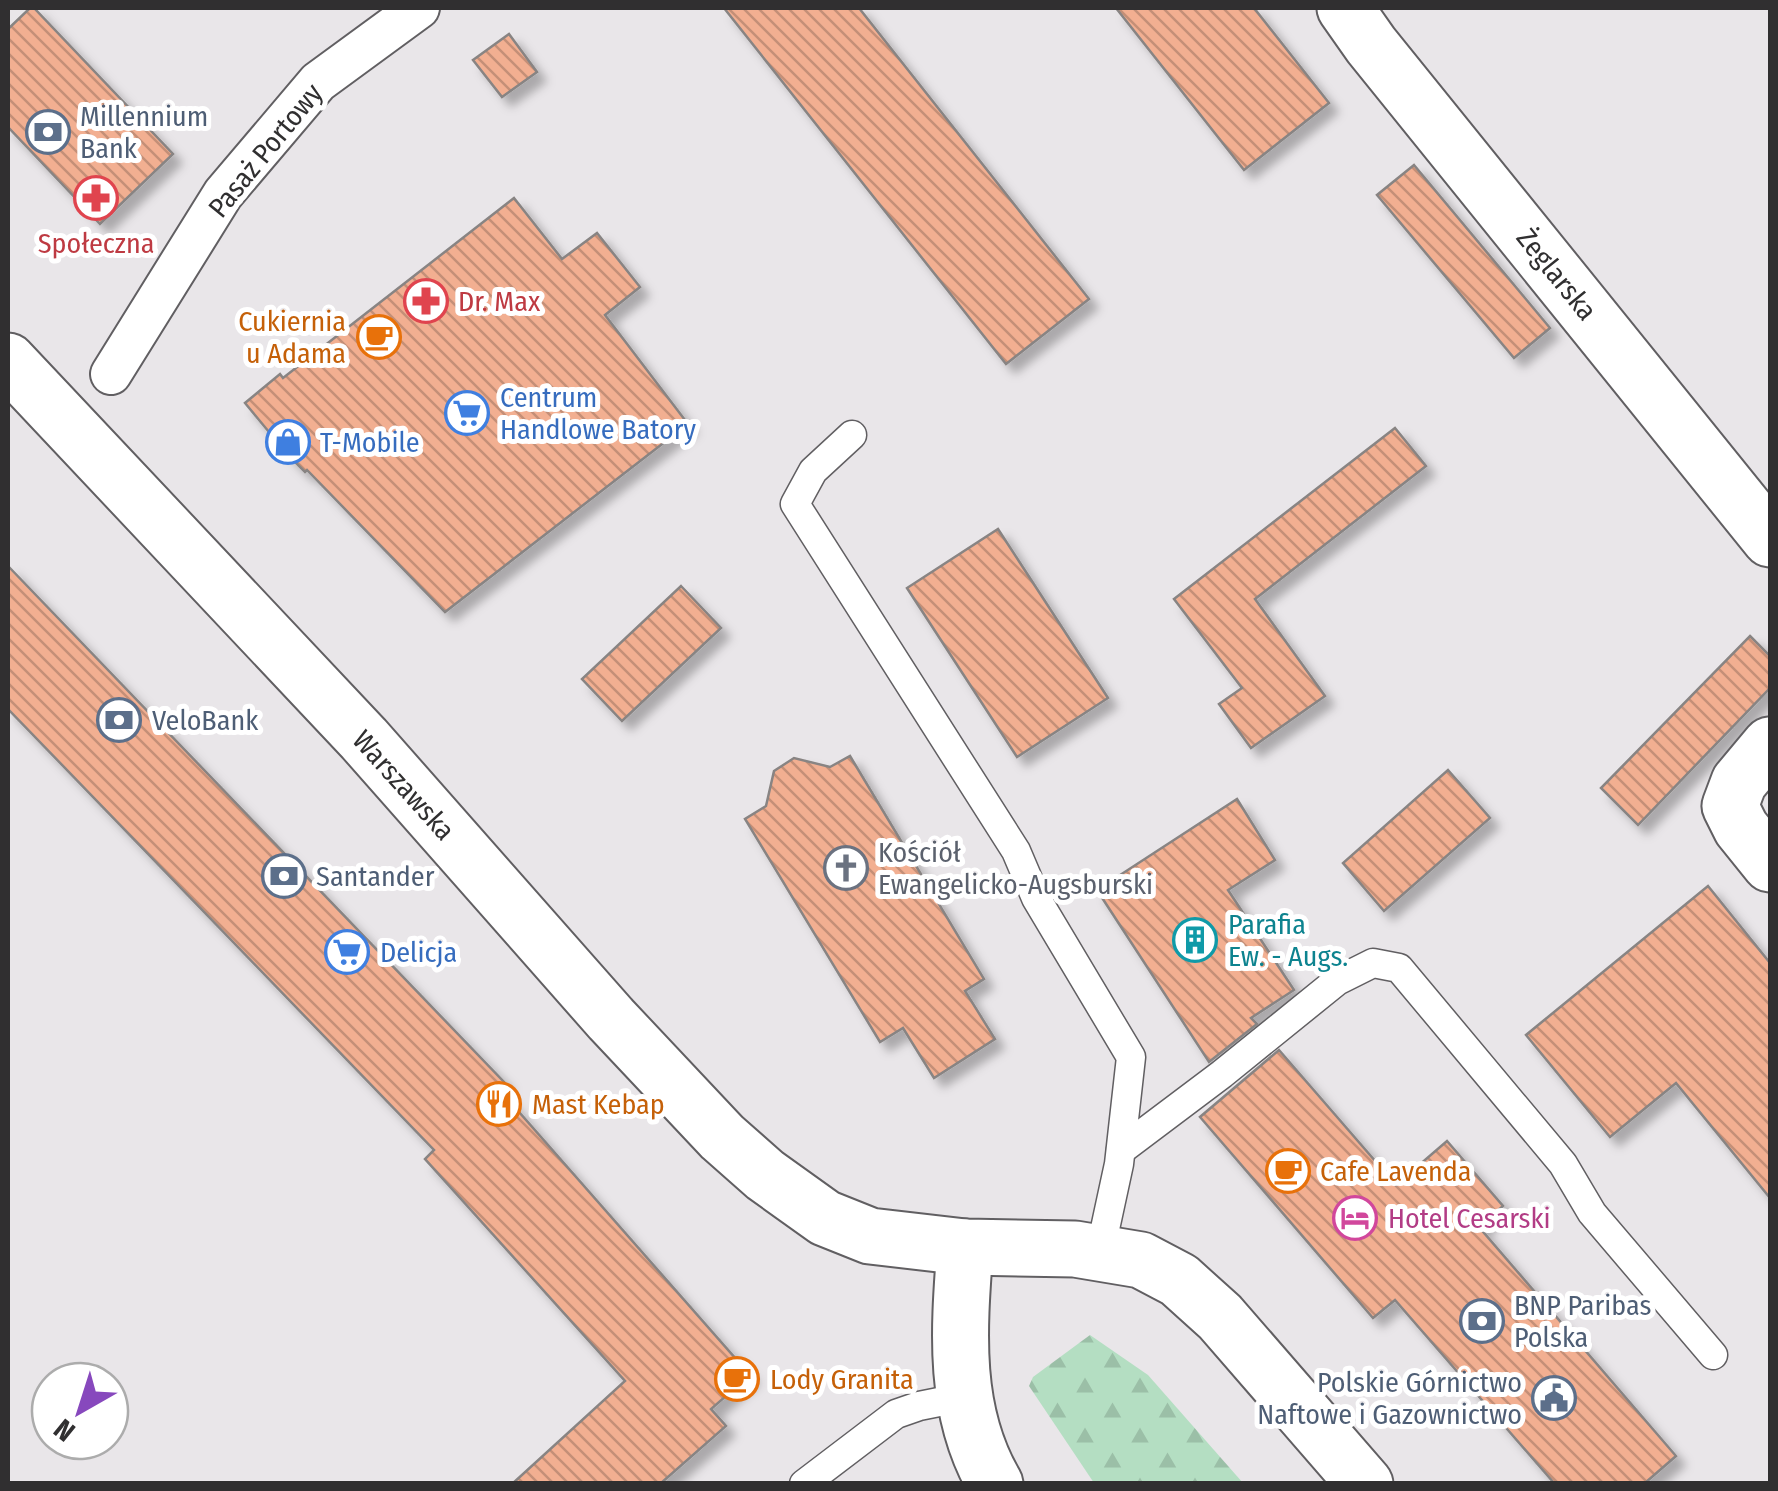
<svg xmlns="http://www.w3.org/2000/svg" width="1778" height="1491" viewBox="0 0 1778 1491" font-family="'Fira Sans Condensed',sans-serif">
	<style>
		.forest { fill: url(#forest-firs) }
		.building { fill: url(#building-back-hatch); stroke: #888483; stroke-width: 2.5; filter: url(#shadow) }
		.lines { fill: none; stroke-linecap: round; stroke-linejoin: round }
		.service-casing { stroke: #615f62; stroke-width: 31 }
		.pedestrian-casing { stroke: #615f62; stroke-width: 44 }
		.minor-casing { stroke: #615f62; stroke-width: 59 }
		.tertiary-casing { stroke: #615f62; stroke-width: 59 }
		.service { stroke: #fff; stroke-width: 28 }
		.pedestrian { stroke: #fff; stroke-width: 40 }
		.minor { stroke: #fff; stroke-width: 55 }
		.tertiary { stroke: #fff; stroke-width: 55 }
		.labels { text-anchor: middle; stroke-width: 10; stroke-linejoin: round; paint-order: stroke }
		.service-label { font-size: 28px; fill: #4e5e75; stroke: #fff; text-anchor: start }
		.street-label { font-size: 28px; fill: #302f30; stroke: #fff }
		.health-label { font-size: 28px; fill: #be3a42; stroke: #fff }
		.food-label { font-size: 28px; fill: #c56008; stroke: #fff; text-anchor: start }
		.shop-label { font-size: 28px; fill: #366cbe; stroke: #fff; text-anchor: start }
		.worship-label { font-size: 28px; fill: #5b616d; stroke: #fff; text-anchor: start }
		.culture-label { font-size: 28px; fill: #0d838f; stroke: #fff; text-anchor: start }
		.hotel-label { font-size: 28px; fill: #b23c85; stroke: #fff; text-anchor: start }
	</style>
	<defs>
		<pattern id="forest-firs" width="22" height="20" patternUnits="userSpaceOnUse" patternTransform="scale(2.5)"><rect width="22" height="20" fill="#b4dec2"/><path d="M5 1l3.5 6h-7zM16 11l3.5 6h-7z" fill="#9bbfa7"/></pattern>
		<pattern id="building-back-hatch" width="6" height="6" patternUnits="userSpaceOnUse" patternTransform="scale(2.5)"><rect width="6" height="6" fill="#f2af91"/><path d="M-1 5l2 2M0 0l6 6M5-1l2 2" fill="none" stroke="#c48f77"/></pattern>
		<filter id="shadow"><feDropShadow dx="9" dy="9" stdDeviation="5" flood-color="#0004"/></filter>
	</defs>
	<rect width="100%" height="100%" fill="#e9e6e9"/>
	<!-- forest -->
	<polygon class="forest" points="1090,1335 1148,1375 1243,1483 1094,1483 1029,1386 1033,1377"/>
	<!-- building -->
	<g class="building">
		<polygon points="30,8 34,8 173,154 100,224 8,127 8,29"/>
		<polygon points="724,8 859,8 1089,299 1006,364"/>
		<polygon points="1116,8 1254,8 1329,103 1244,170"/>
		<polygon points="509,34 537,72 502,97 473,60"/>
		<polygon points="1414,165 1550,328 1514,358 1377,195"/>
		<polygon points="514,198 562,259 597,233 640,287 605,315 688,424 445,612 307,470 305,472 288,455 245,403 280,374 283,378"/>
		<polygon points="1395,428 1426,466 1255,599 1325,696 1251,748 1219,704 1242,688 1174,599"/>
		<polygon points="998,529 1108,698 1017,757 907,588"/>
		<polygon points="8,566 504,1082 498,1088 750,1375 711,1409 726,1426 660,1484 512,1484 625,1381 425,1159 434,1150 8,709"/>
		<polygon points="681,586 721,628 622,721 582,679"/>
		<polygon points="1750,636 1770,656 1770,688 1638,825 1601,788"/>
		<polygon points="850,756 984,979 965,991 995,1039 934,1078 903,1028 880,1042 745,819 766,806 774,771 794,758 830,767"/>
		<polygon points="1448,770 1490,818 1384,911 1343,863"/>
		<polygon points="1237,799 1275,860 1228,890 1294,990 1251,1018 1257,1024 1209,1062 1097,890"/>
		<polygon points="1708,886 1770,963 1770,1198 1676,1083 1610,1137 1526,1035"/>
		<polygon points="1279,1050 1396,1185 1447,1141 1503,1206 1479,1227 1676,1456 1645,1483 1554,1483 1395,1300 1373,1318 1200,1117"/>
	</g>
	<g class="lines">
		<!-- service casing -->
		<g class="service-casing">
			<g id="service">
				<polyline points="852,435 813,471 795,504 1016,851 1036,898 1131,1057 1119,1164 1100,1252"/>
				<polyline points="1121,1150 1222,1074 1337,981 1373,963 1399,968 1563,1164 1592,1213 1713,1355"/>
				<polyline points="804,1484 896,1414 919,1406 964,1397"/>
			</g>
		</g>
		<!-- pedestrian casing -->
		<g class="pedestrian-casing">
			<polyline id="pedestrian" points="111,374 223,194 318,82 419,8"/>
		</g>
		<!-- minor casing -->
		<g class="minor-casing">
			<g id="minor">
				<polyline points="1345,8 1371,45 1770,539"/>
				<polyline points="1770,745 1739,782 1730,806 1741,828 1770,864"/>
			</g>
		</g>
		<!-- tertiary casing -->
		<g class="tertiary-casing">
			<g id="tertiary">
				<polyline points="8,361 364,739 611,1019 722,1137 765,1175 825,1218 870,1236 965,1247 1075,1249 1141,1260 1179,1280 1220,1317 1365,1484"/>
				<path d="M965 1247C959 1329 952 1411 995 1484"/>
			</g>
		</g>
		<!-- service -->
		<use href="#service" class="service"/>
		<!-- pedestrian -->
		<use href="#pedestrian" class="pedestrian"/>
		<!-- minor -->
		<use href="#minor" class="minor"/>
		<!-- tertiary -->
		<use href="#tertiary" class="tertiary"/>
	</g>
	<!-- icons -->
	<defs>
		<g id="bank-ring" transform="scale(2.25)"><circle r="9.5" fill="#fff" stroke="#5c6f8a" stroke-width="1.5"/><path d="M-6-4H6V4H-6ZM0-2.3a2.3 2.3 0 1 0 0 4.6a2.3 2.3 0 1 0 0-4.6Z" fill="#5c6f8a"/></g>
		<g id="pharmacy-ring" transform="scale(2.25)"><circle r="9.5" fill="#fff" stroke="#e0444e" stroke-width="1.5"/><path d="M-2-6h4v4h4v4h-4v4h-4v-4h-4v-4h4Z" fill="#e0444e"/></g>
		<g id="cafe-ring" transform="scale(2.25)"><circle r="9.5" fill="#fff" stroke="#e8710a" stroke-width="1.5"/><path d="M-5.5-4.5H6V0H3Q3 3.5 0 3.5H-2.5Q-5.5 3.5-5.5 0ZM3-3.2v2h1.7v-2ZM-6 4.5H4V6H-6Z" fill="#e8710a"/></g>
		<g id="supermarket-ring" transform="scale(2.25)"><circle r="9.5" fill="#fff" stroke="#3f7fe0" stroke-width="1.5"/><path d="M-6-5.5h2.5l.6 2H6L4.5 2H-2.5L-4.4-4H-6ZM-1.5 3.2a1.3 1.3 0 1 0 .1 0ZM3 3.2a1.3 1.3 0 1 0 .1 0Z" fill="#3f7fe0"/></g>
		<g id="shop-ring" transform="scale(2.25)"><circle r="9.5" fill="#fff" stroke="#3f7fe0" stroke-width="1.5"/><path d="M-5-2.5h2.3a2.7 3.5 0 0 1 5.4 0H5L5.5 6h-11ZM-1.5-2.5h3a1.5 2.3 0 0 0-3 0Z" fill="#3f7fe0"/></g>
		<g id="church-ring" transform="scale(2.25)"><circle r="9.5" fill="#fff" stroke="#6b7280" stroke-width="1.5"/><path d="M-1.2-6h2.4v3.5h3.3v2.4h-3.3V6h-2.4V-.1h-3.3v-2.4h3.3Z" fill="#6b7280"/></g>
		<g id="building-ring" transform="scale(2.25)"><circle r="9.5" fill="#fff" stroke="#0f9aa8" stroke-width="1.5"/><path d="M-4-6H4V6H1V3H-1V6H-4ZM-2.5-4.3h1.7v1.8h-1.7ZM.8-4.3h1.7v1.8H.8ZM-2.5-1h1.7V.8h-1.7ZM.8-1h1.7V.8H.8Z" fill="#0f9aa8"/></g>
		<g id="restaurant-ring" transform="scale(2.25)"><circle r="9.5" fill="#fff" stroke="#e8710a" stroke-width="1.5"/><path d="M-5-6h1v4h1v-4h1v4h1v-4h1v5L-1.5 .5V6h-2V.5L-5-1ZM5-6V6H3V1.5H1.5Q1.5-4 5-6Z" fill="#e8710a"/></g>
		<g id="hotel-ring" transform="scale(2.25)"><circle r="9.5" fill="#fff" stroke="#d1479c" stroke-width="1.5"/><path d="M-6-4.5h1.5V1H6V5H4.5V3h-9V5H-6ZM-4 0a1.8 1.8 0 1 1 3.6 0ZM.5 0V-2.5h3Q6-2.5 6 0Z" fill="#d1479c"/></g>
		<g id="civic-ring" transform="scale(2.25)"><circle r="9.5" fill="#fff" stroke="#5c6f8a" stroke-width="1.5"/><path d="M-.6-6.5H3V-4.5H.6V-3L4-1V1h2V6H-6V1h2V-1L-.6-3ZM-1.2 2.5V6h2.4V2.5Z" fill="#5c6f8a"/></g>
	</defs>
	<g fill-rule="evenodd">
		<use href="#bank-ring" x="48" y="132"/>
		<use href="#pharmacy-ring" x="96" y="198"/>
		<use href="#pharmacy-ring" x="426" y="301"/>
		<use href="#cafe-ring" x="379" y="337"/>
		<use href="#supermarket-ring" x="467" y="413"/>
		<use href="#shop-ring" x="288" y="442"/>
		<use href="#bank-ring" x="119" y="720"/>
		<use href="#church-ring" x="846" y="868"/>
		<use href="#bank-ring" x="284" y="876"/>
		<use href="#building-ring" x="1195" y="940"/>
		<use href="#supermarket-ring" x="347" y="952"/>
		<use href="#restaurant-ring" x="499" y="1104"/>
		<use href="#cafe-ring" x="1288" y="1171"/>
		<use href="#hotel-ring" x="1355" y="1218"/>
		<use href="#bank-ring" x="1482" y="1321"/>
		<use href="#cafe-ring" x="737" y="1379"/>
		<use href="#civic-ring" x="1554" y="1398"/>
	</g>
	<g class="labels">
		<!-- service labels -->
		<g class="service-label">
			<text x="80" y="126">Millennium<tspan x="80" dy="32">Bank</tspan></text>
			<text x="152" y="730">VeloBank</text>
			<text x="316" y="886">Santander</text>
			<text x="1514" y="1315">BNP Paribas<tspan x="1514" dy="32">Polska</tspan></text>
			<text x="1522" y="1392" text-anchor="end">Polskie Górnictwo<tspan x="1522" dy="32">Naftowe i Gazownictwo</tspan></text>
		</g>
		<!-- street labels -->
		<g class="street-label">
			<text transform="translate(265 150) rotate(-51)" y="10">Pasaż Portowy</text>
			<text transform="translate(1557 274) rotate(51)" y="10">Żeglarska</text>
			<text transform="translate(404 785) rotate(48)" y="10">Warszawska</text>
		</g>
		<!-- health labels -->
		<g class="health-label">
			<text x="96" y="253">Społeczna</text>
			<text x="458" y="311" text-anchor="start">Dr. Max</text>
		</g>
		<!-- food labels -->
		<g class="food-label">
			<text x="346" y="331" text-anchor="end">Cukiernia<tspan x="346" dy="32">u Adama</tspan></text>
			<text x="532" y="1114">Mast Kebap</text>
			<text x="1320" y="1181">Cafe Lavenda</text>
			<text x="770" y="1389">Lody Granita</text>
		</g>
		<!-- shop labels -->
		<g class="shop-label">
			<text x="500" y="407">Centrum<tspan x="500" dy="32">Handlowe Batory</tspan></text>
			<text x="320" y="452">T-Mobile</text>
			<text x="380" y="962">Delicja</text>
		</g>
		<!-- worship labels -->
		<g class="worship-label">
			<text x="878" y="862">Kościół<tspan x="878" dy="32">Ewangelicko-Augsburski</tspan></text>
		</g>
		<!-- culture labels -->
		<g class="culture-label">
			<text x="1228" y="934">Parafia<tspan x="1228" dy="32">Ew. - Augs.</tspan></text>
		</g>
		<!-- hotel labels -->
		<g class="hotel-label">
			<text x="1388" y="1228">Hotel Cesarski</text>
		</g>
	</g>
	<!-- border -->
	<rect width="1778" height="1491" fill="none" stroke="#302f30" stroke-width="20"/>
	<!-- north arrow -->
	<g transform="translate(80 1411) rotate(219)"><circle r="48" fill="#ffffff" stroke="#acacac" stroke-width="2.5"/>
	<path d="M0-8L18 38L0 25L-18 38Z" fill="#8748bd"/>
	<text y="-15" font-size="28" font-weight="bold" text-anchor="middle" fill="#302f30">N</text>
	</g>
</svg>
